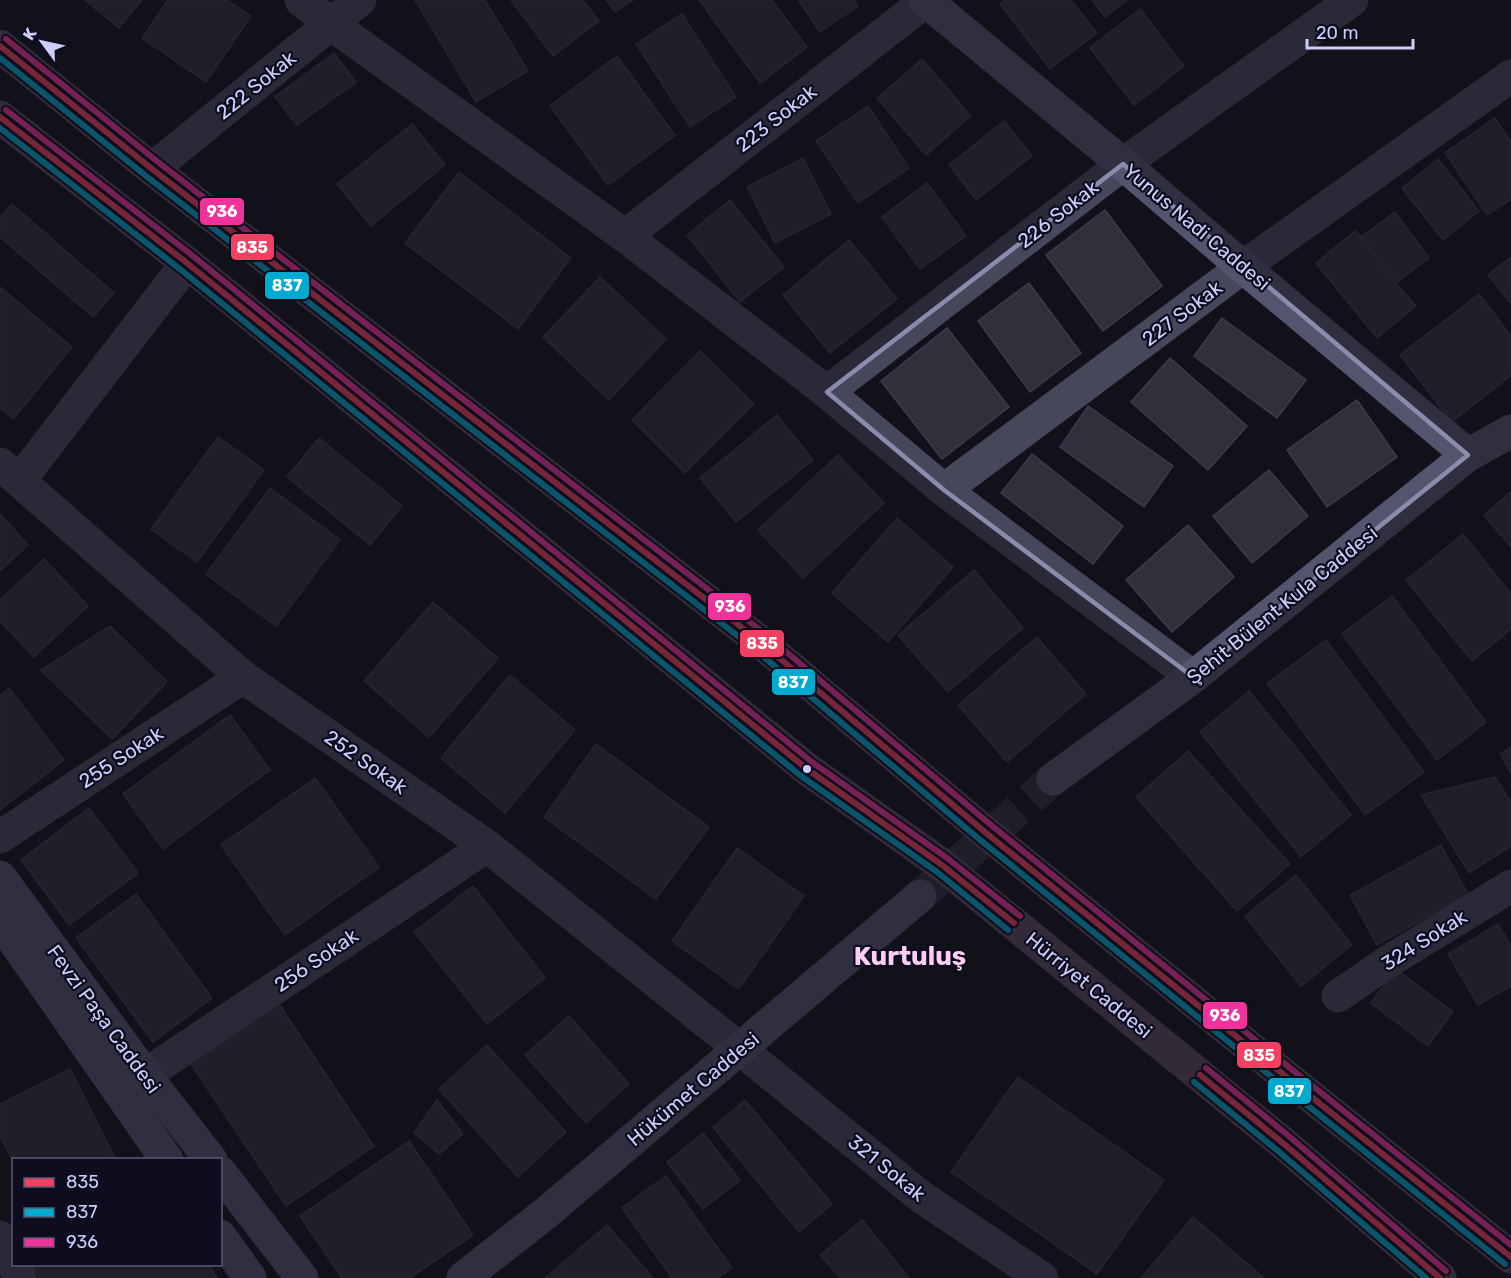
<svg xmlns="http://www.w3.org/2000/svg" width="1511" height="1278" viewBox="0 0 1511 1278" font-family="Rubik,sans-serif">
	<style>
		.building { fill: #302f3c; stroke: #3c3b4e; stroke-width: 1.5 }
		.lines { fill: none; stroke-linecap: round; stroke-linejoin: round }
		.secondary-tunnel { stroke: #2e2d3c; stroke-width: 33; stroke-dasharray: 33 16; stroke-linecap: butt }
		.street { stroke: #46475b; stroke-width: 33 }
		.secondary { stroke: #53556e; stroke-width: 33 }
		.highway { stroke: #59495f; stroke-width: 33 }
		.bus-1-casing { stroke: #0e0d1e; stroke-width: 10 }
		.bus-2-casing { stroke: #0e0d1e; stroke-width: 10 }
		.bus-3-casing { stroke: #0e0d1e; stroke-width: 10 }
		.bus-1 { stroke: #f24062; stroke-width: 6 }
		.bus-2 { stroke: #00a9ce; stroke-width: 6 }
		.bus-3 { stroke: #ef339a; stroke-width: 6 }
		.marked { fill: none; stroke: #8c8bad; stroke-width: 4.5; stroke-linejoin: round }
		.bus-dot { fill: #cdcdfc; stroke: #0e0d1e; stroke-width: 2 }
		.labels { text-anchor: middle; stroke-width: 4.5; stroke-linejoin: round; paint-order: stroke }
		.street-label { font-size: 20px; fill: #cdcdfc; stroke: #0e0d1e }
		.district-label { font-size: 26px; font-weight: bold; fill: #fdcef2; stroke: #0e0d1e }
		.line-badge { stroke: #0e0d1e; stroke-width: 2 }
		.badge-label { font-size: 16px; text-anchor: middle; font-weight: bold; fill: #fff }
	</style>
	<rect width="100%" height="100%" fill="#12111a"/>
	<!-- building -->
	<g class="building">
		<polygon points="85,0 142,0 119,28"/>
		<polygon points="168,0 227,0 251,16 206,82 142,38"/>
		<polygon points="415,0 485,0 528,71 476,102"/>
		<polygon points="511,0 583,0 599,21 553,56"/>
		<polygon points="606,0 633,0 615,12"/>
		<polygon points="699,0 772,0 807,47 760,83"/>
		<polygon points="798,0 854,0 858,6 820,32"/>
		<polygon points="1005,0 1071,0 1097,33 1050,69 1000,4"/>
		<polygon points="1092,0 1127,0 1105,17"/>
		<polygon points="1140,9 1184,66 1134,105 1090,48"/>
		<polygon points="682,14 736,97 690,127 636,44"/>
		<polygon points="334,53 356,82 297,125 275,97"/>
		<polygon points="617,56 675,135 608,185 550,106"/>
		<polygon points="922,59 971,116 926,155 877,98"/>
		<polygon points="868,106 909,168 858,203 816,141"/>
		<polygon points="1495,118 1511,142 1511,199 1487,215 1445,153"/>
		<polygon points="1004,121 1032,156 976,200 949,165"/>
		<polygon points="412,124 445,165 371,226 337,184"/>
		<polygon points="803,158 831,214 775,243 747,187"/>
		<polygon points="1438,159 1479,211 1443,240 1402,188"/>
		<polygon points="459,172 571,258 518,329 405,243"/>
		<polygon points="927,183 966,236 920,269 882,217"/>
		<polygon points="730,200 784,267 740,302 687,235"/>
		<polygon points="12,204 114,293 93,317 0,237 0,217"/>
		<polygon points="1105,210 1162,286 1103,331 1046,255"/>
		<polygon points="1395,212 1429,258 1396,283 1361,237"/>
		<polygon points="1355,231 1361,237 1396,283 1416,306 1377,338 1316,263"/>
		<polygon points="849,240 897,299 830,353 783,295"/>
		<polygon points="1511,257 1511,304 1488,275"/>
		<polygon points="600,277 666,339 609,400 543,337"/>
		<polygon points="1029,283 1081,353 1030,392 978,321"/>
		<polygon points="0,287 72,347 13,419 0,408"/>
		<polygon points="1479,294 1511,336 1511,375 1452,422 1400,355"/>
		<polygon points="1222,318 1306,380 1277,418 1194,356"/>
		<polygon points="947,328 1009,407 942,459 881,381"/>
		<polygon points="700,351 754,404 685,473 632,420"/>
		<polygon points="1170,358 1247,426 1208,470 1131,402"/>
		<polygon points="1357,400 1397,457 1327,507 1287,450"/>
		<polygon points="1088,406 1173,466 1144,507 1060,447"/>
		<polygon points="777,415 813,460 736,522 700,478"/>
		<polygon points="218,437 264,470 197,562 151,529"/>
		<polygon points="319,438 402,506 370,545 287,477"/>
		<polygon points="1032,454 1123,526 1093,564 1001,493"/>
		<polygon points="838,455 884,503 803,578 758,530"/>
		<polygon points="1269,470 1308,516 1252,563 1213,516"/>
		<polygon points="270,488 340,540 276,626 206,574"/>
		<polygon points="1511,492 1511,547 1484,515"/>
		<polygon points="0,514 28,545 0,571"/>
		<polygon points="897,518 953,567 888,642 832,593"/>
		<polygon points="1188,525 1234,577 1172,632 1126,580"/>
		<polygon points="1463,534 1511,594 1511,629 1472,661 1406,580"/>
		<polygon points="44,559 88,606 34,657 0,621 0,600"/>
		<polygon points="974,570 1023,628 948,692 898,635"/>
		<polygon points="1392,596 1486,722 1437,760 1342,634"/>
		<polygon points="433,602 498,658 429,737 364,681"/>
		<polygon points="110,626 167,682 112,739 41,670"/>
		<polygon points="1037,637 1086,694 1007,762 958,705"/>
		<polygon points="1326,640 1424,772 1365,815 1267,683"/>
		<polygon points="510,675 575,730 505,813 441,758"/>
		<polygon points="9,688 64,760 0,810 0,696"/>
		<polygon points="1249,691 1351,815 1301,857 1200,732"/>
		<polygon points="230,715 270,770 163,849 123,794"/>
		<polygon points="596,744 709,827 656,899 544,817"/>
		<polygon points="1511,747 1511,773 1500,754"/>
		<polygon points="1188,751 1290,864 1237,911 1136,797"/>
		<polygon points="1495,777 1511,802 1511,846 1469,873 1421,795"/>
		<polygon points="315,778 379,867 285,935 221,845"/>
		<polygon points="89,808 138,873 69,925 21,860"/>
		<polygon points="1441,845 1468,894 1377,945 1350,895"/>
		<polygon points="737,848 804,896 739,989 672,941"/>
		<polygon points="1296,875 1352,945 1301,986 1245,916"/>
		<polygon points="473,886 545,978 487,1024 414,932"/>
		<polygon points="136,894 212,998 153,1042 76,938"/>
		<polygon points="1498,924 1511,946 1511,986 1478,1005 1448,954"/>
		<polygon points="1396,969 1453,1012 1428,1046 1371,1003"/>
		<polygon points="277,1001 374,1146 286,1206 189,1061"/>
		<polygon points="569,1016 629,1084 586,1123 525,1055"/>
		<polygon points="487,1045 566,1132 518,1177 439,1089"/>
		<polygon points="70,1069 116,1160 14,1160 14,1163 0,1136 0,1104"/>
		<polygon points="1018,1077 1164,1180 1097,1274 951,1172"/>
		<polygon points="437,1100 463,1134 439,1154 414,1133"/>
		<polygon points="745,1100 832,1204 799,1232 713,1127"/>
		<polygon points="703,1133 740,1180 703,1209 667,1162"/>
		<polygon points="409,1141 473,1235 410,1278 342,1278 300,1216"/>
		<polygon points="666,1176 732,1268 718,1278 672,1278 622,1208"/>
		<polygon points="1193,1217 1264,1278 1141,1278"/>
		<polygon points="862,1220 909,1278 840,1278 820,1255"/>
		<polygon points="607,1225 653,1278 545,1278"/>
		<polygon points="32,1264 208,1264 217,1278 39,1278"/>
	</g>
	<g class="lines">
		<!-- secondary-tunnel -->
		<polyline class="secondary-tunnel" points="920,896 1053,779"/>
		<!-- street -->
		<g class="street">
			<polyline points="301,0 331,24 625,236 827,392 944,490 1193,677"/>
			<polyline points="152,169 360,0"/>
			<polyline points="625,236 927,0"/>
			<polyline points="827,392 1123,164 1352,0"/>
			<polyline points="0,464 243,677 487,846 740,1049 920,1196 1042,1278"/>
			<polyline points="20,480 187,263"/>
			<polyline points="944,490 1243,267 1511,76"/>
			<polyline points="0,837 243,677"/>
			<polyline points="1338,996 1386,963 1511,886"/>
			<polyline points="145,1075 487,846"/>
			<polyline points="0,1237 20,1278"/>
		</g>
		<!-- secondary -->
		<g class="secondary">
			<polyline points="925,0 1123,164 1243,267 1468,455"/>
			<polyline points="1053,779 1193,677 1468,455 1511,431"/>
			<polyline points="0,877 145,1075 211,1160"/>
			<polyline points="0,921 167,1160"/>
			<polyline points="220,1172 302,1278"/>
			<polyline points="220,1236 250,1278"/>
			<polyline points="463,1278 546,1213 920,896"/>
		</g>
		<!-- highway -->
		<g class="highway">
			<polyline points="0,46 152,169 758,640 985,832 1253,1050 1511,1257"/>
			<polyline points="0,117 187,263 807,769 942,865 1284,1144 1440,1278"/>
		</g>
		<!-- bus-1 casing -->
		<g class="bus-1-casing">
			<g id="bus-1">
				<polyline points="0,46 152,169 758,640 985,832 1253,1050 1511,1257"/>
				<polyline points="0,117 187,263 807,769 942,865 1014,923"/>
				<polyline points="1200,1075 1284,1144 1440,1278"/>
			</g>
		</g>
		<!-- bus-2 casing -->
		<g class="bus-2-casing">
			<g id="bus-2">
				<polyline points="0,58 146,176 752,647 979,839 1247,1057 1505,1264"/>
				<polyline points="0,128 181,270 801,776 937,872 1008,930"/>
				<polyline points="1194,1082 1278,1151 1426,1278"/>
			</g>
		</g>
		<!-- bus-3 casing -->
		<g class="bus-3-casing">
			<g id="bus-3">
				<polyline points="6,39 158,162 764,633 991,825 1259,1043 1511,1245"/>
				<polyline points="6,110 193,256 812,762 947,858 1020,916"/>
				<polyline points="1206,1068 1290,1137 1446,1271"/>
			</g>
		</g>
		<!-- bus-1 -->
		<use href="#bus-1" class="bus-1"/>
		<!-- bus-2 -->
		<use href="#bus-2" class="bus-2"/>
		<!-- bus-3 -->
		<use href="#bus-3" class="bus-3"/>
	</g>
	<!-- marked area -->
	<path d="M0 0H1511V1278H0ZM1123 164 1468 455 1193 677 944 490 827 392Z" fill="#12111a" fill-opacity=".55" fill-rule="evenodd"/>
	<path class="marked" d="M1123 164 1468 455 1193 677 944 490 827 392Z"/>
	<!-- markers -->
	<circle class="bus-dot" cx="807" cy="769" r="5"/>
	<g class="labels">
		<!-- street labels -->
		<g class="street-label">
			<text transform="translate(256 85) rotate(-39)" y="7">222 Sokak</text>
			<text transform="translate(776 118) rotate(-38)" y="7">223 Sokak</text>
			<text transform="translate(1058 214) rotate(-38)" y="7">226 Sokak</text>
			<text transform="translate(1197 227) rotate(40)" y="7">Yunus Nadi Caddesi</text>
			<text transform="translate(1182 313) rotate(-37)" y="7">227 Sokak</text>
			<text transform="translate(1282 605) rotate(-39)" y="7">Şehit Bülent Kula Caddesi</text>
			<text transform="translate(121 757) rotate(-33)" y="7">255 Sokak</text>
			<text transform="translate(366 762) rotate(35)" y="7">252 Sokak</text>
			<text transform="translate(1424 940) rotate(-32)" y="7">324 Sokak</text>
			<text transform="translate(316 960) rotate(-34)" y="7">256 Sokak</text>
			<text transform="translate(1089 985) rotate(39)" y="7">Hürriyet Caddesi</text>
			<text transform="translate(104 1019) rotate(54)" y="7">Fevzi Paşa Caddesi</text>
			<text transform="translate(693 1089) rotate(-40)" y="7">Hükümet Caddesi</text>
			<text transform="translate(887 1168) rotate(39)" y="7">321 Sokak</text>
		</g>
		<!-- district labels -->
		<g class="district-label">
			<text x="910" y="965">Kurtuluş</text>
		</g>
	</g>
	<g class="line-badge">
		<rect x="199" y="197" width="46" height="29" rx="6" fill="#ef339a"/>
		<rect x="230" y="233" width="45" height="28" rx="6" fill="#f24062"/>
		<rect x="264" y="271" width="46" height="29" rx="6" fill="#00a9ce"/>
		<rect x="707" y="592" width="45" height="29" rx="6" fill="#ef339a"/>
		<rect x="739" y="629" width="46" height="29" rx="6" fill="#f24062"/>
		<rect x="771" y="668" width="45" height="28" rx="6" fill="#00a9ce"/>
		<rect x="1202" y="1001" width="46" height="29" rx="6" fill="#ef339a"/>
		<rect x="1236" y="1041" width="46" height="28" rx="6" fill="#f24062"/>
		<rect x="1267" y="1077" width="45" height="28" rx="6" fill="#00a9ce"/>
	</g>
	<g class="badge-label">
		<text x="222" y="217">936</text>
		<text x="252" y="253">835</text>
		<text x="287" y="291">837</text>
		<text x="730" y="612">936</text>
		<text x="762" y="649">835</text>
		<text x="793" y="688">837</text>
		<text x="1225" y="1021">936</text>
		<text x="1259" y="1061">835</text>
		<text x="1289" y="1097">837</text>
	</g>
	<!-- legend -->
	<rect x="12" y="1158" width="210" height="108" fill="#0e0d1e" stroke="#5a5a77" stroke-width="1.5"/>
	<rect x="24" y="1178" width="30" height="9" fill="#f24062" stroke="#5a5a77" stroke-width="1.5"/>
	<text x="66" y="1188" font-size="18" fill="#cdcdfc">835</text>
	<rect x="24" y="1208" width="30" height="9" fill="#00a9ce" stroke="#5a5a77" stroke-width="1.5"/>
	<text x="66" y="1218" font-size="18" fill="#cdcdfc">837</text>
	<rect x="24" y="1238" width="30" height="9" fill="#ef339a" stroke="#5a5a77" stroke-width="1.5"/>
	<text x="66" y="1248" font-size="18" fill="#cdcdfc">936</text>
	<!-- north arrow -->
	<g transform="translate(42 42) rotate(303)" stroke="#0e0d1e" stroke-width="4.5" paint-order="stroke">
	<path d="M0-4.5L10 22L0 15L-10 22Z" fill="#cdcdfc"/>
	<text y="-9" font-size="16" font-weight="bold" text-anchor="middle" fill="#cdcdfc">K</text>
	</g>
	<!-- scale -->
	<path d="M1307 39v9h106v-9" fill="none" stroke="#cdcdfc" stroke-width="3"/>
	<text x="1316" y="39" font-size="18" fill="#cdcdfc" stroke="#0e0d1e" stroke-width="4.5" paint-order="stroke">20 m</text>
</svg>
